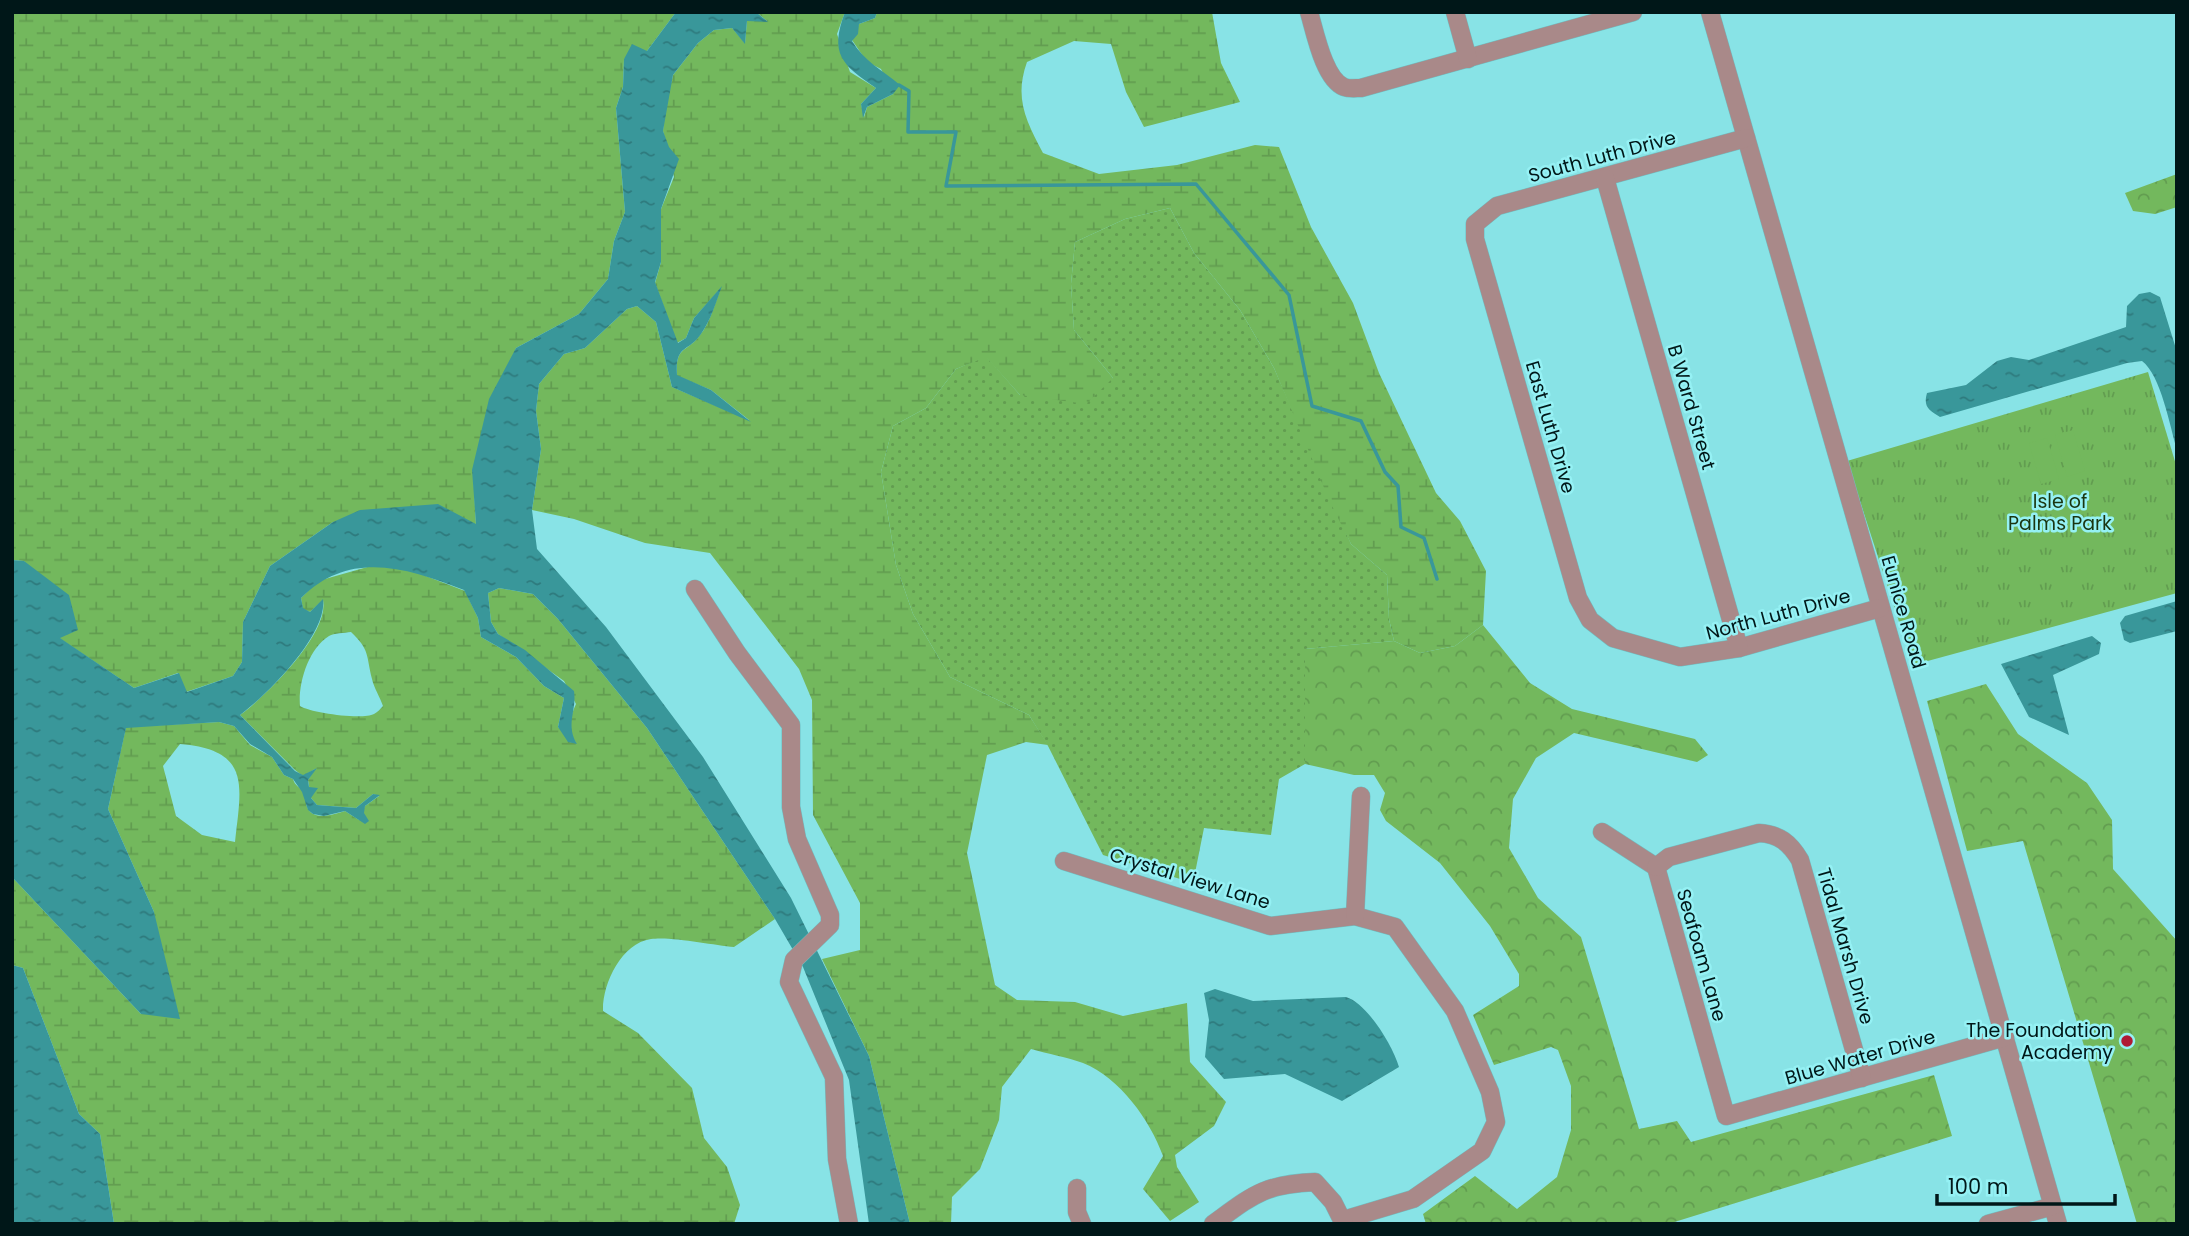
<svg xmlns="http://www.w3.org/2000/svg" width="2189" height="1236" viewBox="0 0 2189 1236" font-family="Poppins,sans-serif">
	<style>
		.grass { fill: url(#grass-dots) }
		.forest { fill: url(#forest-crowns) }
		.wetland { fill: url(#wetland-marsh); fill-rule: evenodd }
		.park { fill: url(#park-tufts) }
		.pitch { fill: #73b85d }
		.water { fill: url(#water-ripples) }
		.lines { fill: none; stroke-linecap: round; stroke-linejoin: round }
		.stream { stroke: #39979a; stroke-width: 3.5 }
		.minor-casing { stroke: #70bec1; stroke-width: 19 }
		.minor { stroke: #a98989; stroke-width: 18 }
		.poi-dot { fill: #af1a35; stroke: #95f1f4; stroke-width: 2.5 }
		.labels { text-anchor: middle; stroke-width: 5; stroke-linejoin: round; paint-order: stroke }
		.street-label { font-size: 19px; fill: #001718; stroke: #95f1f4 }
		.park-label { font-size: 19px; fill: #1a3510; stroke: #95f1f4 }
		.poi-label { font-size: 19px; fill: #001718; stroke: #95f1f4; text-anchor: end }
	</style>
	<defs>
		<pattern id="grass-dots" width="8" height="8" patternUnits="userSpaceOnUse" patternTransform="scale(1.75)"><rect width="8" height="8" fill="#73b85d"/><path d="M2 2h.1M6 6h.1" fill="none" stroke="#629d50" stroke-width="1.8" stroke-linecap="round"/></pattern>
		<pattern id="forest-crowns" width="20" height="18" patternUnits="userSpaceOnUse" patternTransform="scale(1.75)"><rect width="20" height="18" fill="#73b85d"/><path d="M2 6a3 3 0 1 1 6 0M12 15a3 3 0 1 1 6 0" fill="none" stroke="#629d50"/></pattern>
		<pattern id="wetland-marsh" width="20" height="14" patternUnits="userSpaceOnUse" patternTransform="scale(1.75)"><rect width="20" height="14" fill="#73b85d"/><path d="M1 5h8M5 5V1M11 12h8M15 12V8" fill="none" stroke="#629d50"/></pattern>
		<pattern id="park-tufts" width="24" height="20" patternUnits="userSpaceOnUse" patternTransform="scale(1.75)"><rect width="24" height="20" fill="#73b85d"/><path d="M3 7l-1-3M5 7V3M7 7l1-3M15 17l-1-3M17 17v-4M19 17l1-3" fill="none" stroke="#629d50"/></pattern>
		<pattern id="water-ripples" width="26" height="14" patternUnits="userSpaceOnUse" patternTransform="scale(1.75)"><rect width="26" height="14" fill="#39979a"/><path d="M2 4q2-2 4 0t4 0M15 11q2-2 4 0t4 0" fill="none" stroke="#2e7a7d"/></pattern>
	</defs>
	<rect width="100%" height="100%" fill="#88e3e6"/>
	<!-- grass -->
	<polygon class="grass" points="1170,208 1194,253 1240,310 1274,368 1351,544 1387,575 1389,619 1394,641 1305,649 1305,764 1279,779 1271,835 1204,828 1193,883 1103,855 1048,746 1029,715 950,677 913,614 896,565 881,472 893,426 926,408 956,369 986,356 1020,395 1113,378 1074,330 1071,284 1075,242 1125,219"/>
	<!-- forest -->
	<g class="forest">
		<polygon points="2177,174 2177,207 2155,214 2133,211 2125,193"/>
		<polygon points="1483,625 1530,683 1572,709 1695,739 1708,755 1697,762 1574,733 1536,758 1513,799 1509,848 1538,898 1581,937 1639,1129 1677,1121 1691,1142 1934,1075 1952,1136 1668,1224 1426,1224 1423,1214 1475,1176 1517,1209 1557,1177 1571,1130 1571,1086 1558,1050 1551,1047 1494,1065 1473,1015 1519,986 1519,974 1490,926 1440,863 1386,821 1380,810 1385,793 1374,775 1354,775 1305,764 1305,649 1394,641 1420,653 1455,646"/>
		<polygon points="1986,684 2018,734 2087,783 2112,820 2113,869 2177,941 2177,1224 2137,1224 2023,841 1967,851 1927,701"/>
	</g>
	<!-- wetland -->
	<g class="wetland">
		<polygon points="12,12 676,12 647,51 624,59 623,87 616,108 625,212 614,241 608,279 579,314 516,348 473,470 476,525 333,522 270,566 243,622 242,662 233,676 186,692 178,673 134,688 59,638 24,561 12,560"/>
		<path d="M756 12H845L837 34 850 72 876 88 861 104 864 117 867 107 893 94 881 69 867 62 852 40 859 24 875 18 877 12H1212L1221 63 1240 102 1144 127 1126 92 1111 44 1074 41 1027 62C1014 98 1026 121 1043 153L1099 174 1177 165 1255 145 1279 147 1311 227 1353 303 1379 373 1436 493 1460 521 1486 571 1483 625 1455 646 1420 653 1394 641 1389 619 1387 575 1351 544 1330 502 1274 368 1240 310 1194 253 1170 208 1125 219 1075 242 1071 284 1074 330 1113 378 1086 404 1020 395 986 357 956 369 926 408 893 426 881 472 896 565 913 614 950 677 1029 715 1048 745 1026 742 987 755 967 853 995 985 1017 1000 1075 1002 1123 1016 1187 1003 1190 1062 1226 1102 1214 1126 1175 1155 1177 1167 1199 1202 1170 1221 1143 1189 1163 1156C1150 1120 1120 1078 1083 1063 1067 1057 1048 1054 1031 1049L1002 1087 999 1120 980 1169 952 1197 951 1224H910L869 1056 822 959 860 950V903L813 815 812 700 799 669 710 553 645 543 574 519 532 510 541 449 536 411 539 384 564 354 585 348 627 309 637 306 656 322 672 387 749 420 711 390 677 376C675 345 686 354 700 335 710 323 715 303 721 288L694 318 686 338 677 343 655 283 661 262V209L674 177 663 131 665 109 673 75 698 43 714 30 732 28 745 43 747 21H767Z"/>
		<path d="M378 564 418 573 465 591 478 618 481 637 516 657 544 686 564 698 558 727 576 743C567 728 569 720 576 704L564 681 498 634 491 622 488 593 499 588 533 594 558 619 647 728 775 919 734 947C713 945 670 936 651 939 621 943 602 985 603 1011L638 1033 692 1088 704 1138 727 1167 740 1205 734 1224H114L100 1134 79 1114 23 968 12 965V877L141 1014 154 912 108 809 126 727 219 722 234 726 250 745 272 757 284 775 293 779C295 786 299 786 303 792 306 797 305 804 308 809 315 821 335 814 345 811L359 820 365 806 379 796 373 794 356 808 317 805 311 798 308 780 315 769 303 776 295 770 240 715C266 696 330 633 323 600L310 612 303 609 301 598 318 581ZM351 632C370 650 366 655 372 679 374 688 380 697 383 706 380 709 378 712 374 714 362 720 311 713 300 706 298 684 308 649 329 636 334 633 344 633 351 632ZM180 744C252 750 241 786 235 842L202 835 176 816 163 766Z"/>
	</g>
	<!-- park -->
	<polygon class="park" points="2148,372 2177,468 2177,593 1913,665 1847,461"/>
	<!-- pitch -->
	<g class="pitch">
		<polygon points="2073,430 2085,471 2067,477 2055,435"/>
		<polygon points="2047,438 2059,479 2041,484 2029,443"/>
	</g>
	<!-- water -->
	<g class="water">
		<path d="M676 12H756L768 22 747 21 745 44 732 28 714 30 698 43 673 75 663 131 669 147 679 159 661 209V262L655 282 678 343 686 338 694 318 722 286C716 302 711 320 701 334 688 353 675 344 677 375L711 390 751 422 672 387 656 322 637 306 627 309 585 348 564 354 539 384 536 411 541 449 532 510 537 549 606 627 703 757 791 898 869 1056 910 1224H869L849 1080 803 967 775 919 647 728 558 619 533 594 499 588 488 593 491 622 498 634 525 650 574 691C577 712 565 724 577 744L568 742 558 727 564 698 544 686 516 657 481 637 478 618 464 590C408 568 350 549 301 598L303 608 310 612 323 599C328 634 267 695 240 715L295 771 303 775 317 768 308 780 309 787 318 788 311 798 317 805 356 808 373 794 380 795 365 806 364 813 369 821 365 824 345 811 324 816 313 814 308 810 302 792 293 779 284 775 272 757 250 744 234 726 219 722 126 728 108 809 154 912 180 1019 141 1014 12 877V560L24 561 69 595 78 630 60 638 134 688 179 673 187 692 233 676 242 662 243 622 270 566 333 522 360 510 438 504 476 524 472 470 489 399 516 348 579 314 608 279 614 241 625 212 616 108 623 87 624 59 632 44 647 51Z"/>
		<path d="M845 12H877L875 18 859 24 858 34 852 41C864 61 882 70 900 85L893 94 867 107 863 118 861 104 876 88C842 65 829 54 845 12Z"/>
		<path d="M2150 292 2160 297 2177 352V450C2170 427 2161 375 2142 361L2127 363 1940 417C1929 410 1923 407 1927 393L1966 385 1997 361 2011 357 2029 360 2126 327 2127 306 2139 294Z"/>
		<polygon points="2177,601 2177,631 2130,643 2124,640 2120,623 2125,616"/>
		<polygon points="2092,636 2101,643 2099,654 2053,675 2069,735 2029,717 2001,664"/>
		<polygon points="12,965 23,968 79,1114 100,1134 114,1224 12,1224"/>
		<path d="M1215 989 1253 1001 1346 997C1367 1003 1393 1046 1399 1067L1342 1101 1285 1074 1224 1079 1205 1057 1209 1020 1204 993Z"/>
	</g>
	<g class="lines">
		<!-- stream -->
		<polyline class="stream" points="899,85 909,91 908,132 956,132 946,186 1196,184 1289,295 1312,406 1361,421 1385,472 1398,486 1401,527 1424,538 1437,579"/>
		<!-- minor casing -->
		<g class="minor-casing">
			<g id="minor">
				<path d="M1309 12C1315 32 1324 79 1344 87 1349 89 1356 88 1361 88L1633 12"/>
				<polyline points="1455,12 1468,59"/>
				<polyline points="1710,12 2058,1224"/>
				<polyline points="1746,138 1497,206 1475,224 1475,239 1578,598 1590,620 1613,638 1680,657 1739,648 1880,608"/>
				<polyline points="1605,178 1739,648"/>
				<polyline points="695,589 737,653 791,725 791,807 797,839 830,915 830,925 794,960 789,982 834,1077 837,1159 849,1224"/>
				<polyline points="1602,832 1656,867 1726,1116 2005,1037"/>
				<polyline points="1064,861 1270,926 1355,916 1395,927 1455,1011 1490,1092 1496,1122 1482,1151 1413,1199 1343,1220"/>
				<path d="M1656 867 1669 857 1759 833C1779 834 1790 843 1800 860L1862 1078"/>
				<polyline points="1355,916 1361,796"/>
				<polyline points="1077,1188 1077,1212 1082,1224"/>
				<path d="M1213 1224C1253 1195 1264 1184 1315 1182L1333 1202 1344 1224"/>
				<polyline points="1988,1224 2053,1206"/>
			</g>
		</g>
		<!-- minor -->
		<use href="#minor" class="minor"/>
	</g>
	<!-- markers -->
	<circle class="poi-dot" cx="2127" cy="1041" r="7"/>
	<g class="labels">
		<!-- street labels -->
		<g class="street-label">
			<text transform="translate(1602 156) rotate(-15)" y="7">South Luth Drive</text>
			<text transform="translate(1692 407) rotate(74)" y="7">B Ward Street</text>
			<text transform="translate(1551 427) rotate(74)" y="7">East Luth Drive</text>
			<text transform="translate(1904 612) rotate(74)" y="7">Eunice Road</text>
			<text transform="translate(1778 614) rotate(-15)" y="7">North Luth Drive</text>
			<text transform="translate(1190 878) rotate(17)" y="7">Crystal View Lane</text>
			<text transform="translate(1846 946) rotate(74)" y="7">Tidal Marsh Drive</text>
			<text transform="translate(1702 955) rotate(74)" y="7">Seafoam Lane</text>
			<text transform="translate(1860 1057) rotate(-16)" y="7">Blue Water Drive</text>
		</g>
		<!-- park labels -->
		<g class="park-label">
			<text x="2060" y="508">Isle of<tspan x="2060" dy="22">Palms Park</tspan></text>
		</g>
		<!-- poi labels -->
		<g class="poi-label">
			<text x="2113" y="1037">The Foundation<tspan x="2113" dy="22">Academy</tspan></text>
		</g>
	</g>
	<!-- border -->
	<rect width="2189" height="1236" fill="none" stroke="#001718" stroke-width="28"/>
	<!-- scale -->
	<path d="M1937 1194v10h178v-10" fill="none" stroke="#001718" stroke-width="3.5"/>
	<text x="1948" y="1194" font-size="21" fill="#001718" stroke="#95f1f4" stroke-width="5" paint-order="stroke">100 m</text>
</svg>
